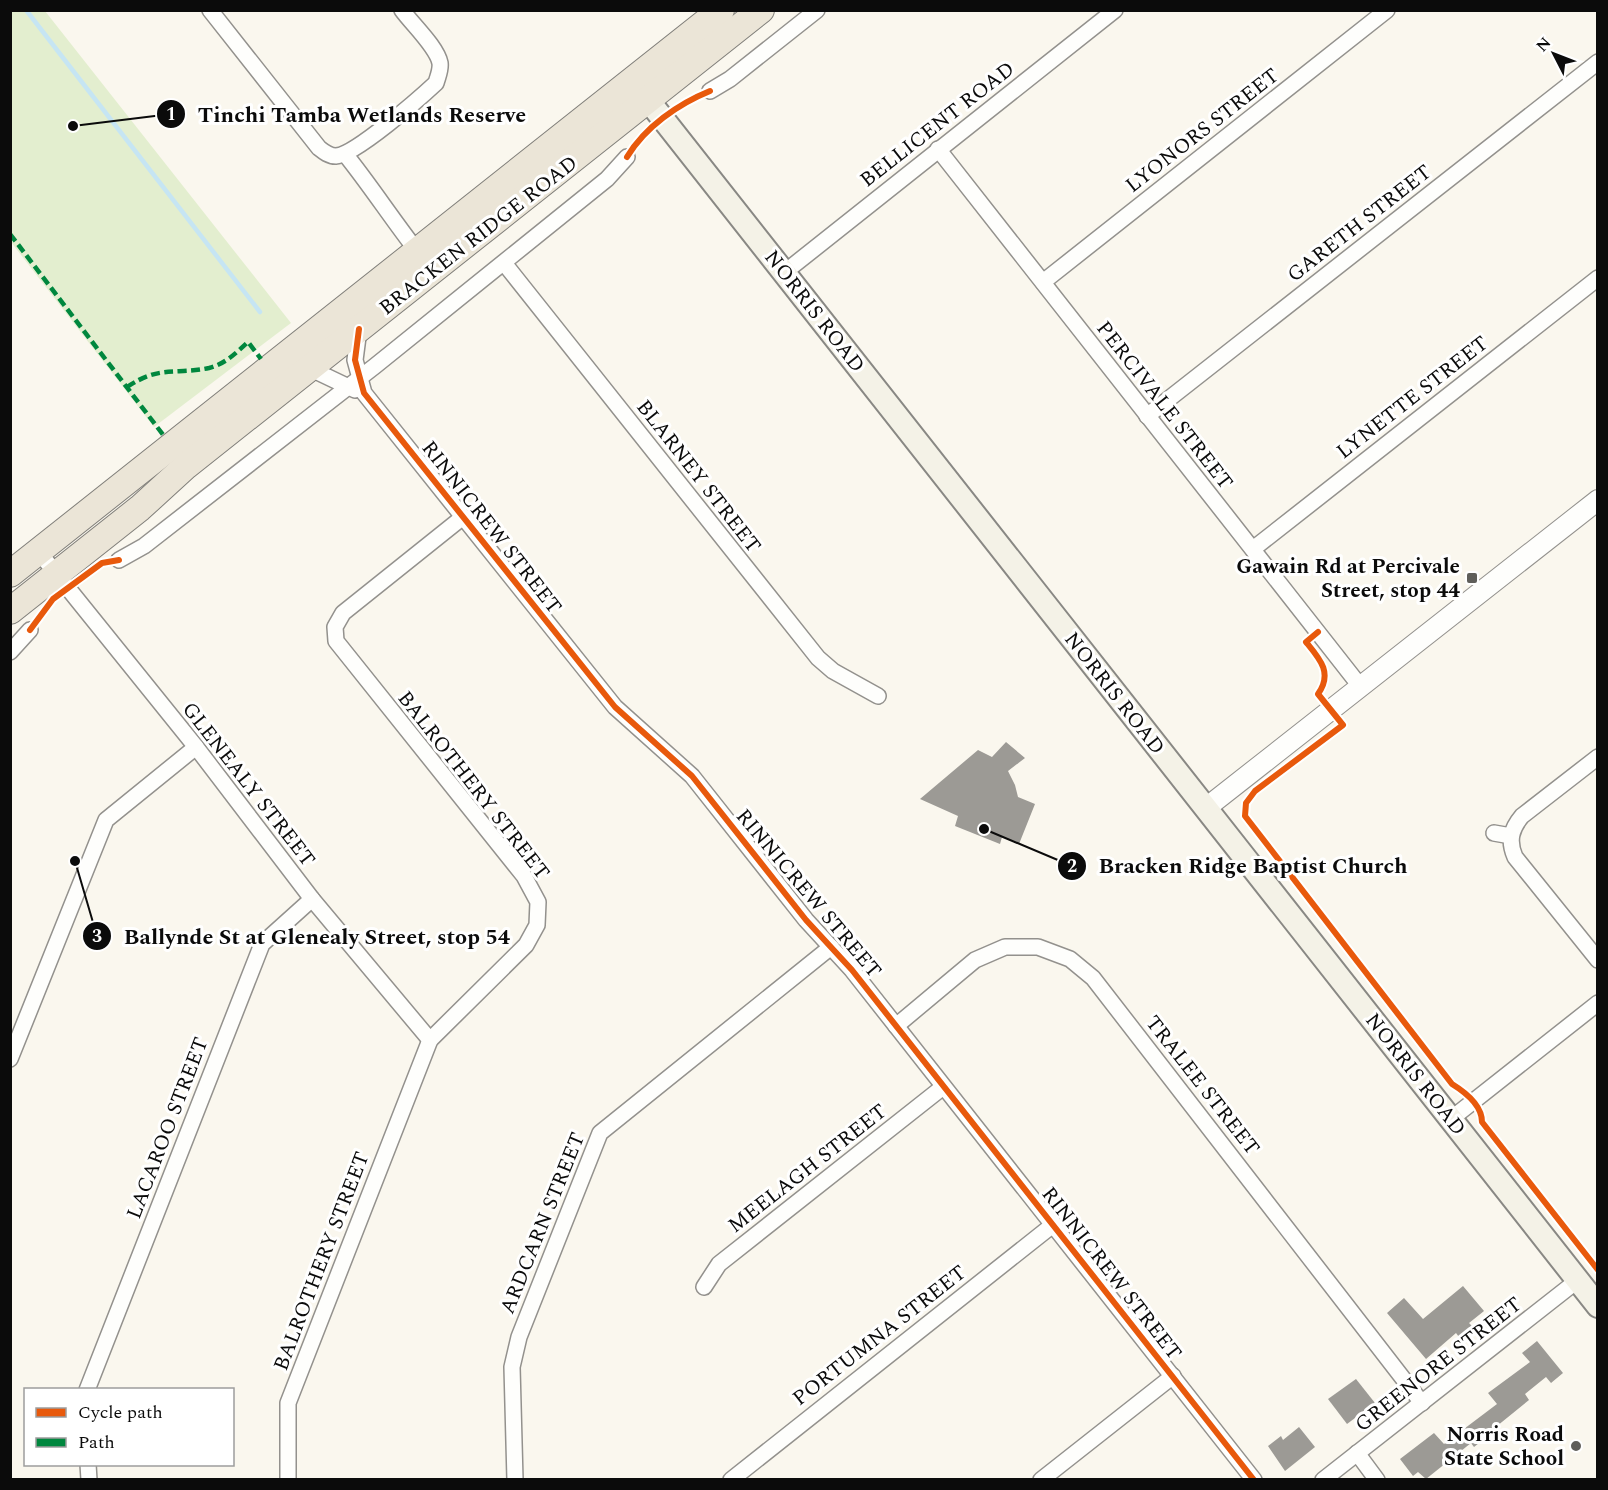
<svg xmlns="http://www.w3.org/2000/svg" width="1608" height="1490" viewBox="0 0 1608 1490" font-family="Spectral,serif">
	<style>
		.green { fill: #e3eecf }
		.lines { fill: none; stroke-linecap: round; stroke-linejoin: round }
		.stream { stroke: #c6e5f3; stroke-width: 4.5 }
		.building { fill: #9c9a95 }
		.minor-casing { stroke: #93918d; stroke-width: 18 }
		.tertiary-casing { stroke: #93918d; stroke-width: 22 }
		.secondary-casing { stroke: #898884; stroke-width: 26 }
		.primary-casing { stroke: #807f7a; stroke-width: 28 }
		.minor { stroke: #fefefc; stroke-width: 15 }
		.tertiary { stroke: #fefefc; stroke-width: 20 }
		.secondary { stroke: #f4f2e7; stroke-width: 22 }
		.primary { stroke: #ebe5d7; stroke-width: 26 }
		.quiet { stroke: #00873e; stroke-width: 4.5; stroke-dasharray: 9 4.5; stroke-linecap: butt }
		.cycleway-casing { stroke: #fff; stroke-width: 10 }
		.cycleway { stroke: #e8590c; stroke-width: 6 }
		.poi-dot { fill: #5f5e5a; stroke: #fff; stroke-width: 2 }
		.labels { text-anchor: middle; stroke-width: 6; stroke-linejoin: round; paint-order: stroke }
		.street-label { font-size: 21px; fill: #0b0b0b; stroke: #fff }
		.poi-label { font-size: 21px; font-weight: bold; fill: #0b0b0b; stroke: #fff; text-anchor: end }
		.leader { fill: none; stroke: #0b0b0b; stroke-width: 2 }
		.callout-dot { fill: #0b0b0b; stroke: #fff; stroke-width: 2 }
		.mark-label { font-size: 18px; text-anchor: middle; font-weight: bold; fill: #fff }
		.callout-label { font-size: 22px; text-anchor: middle; font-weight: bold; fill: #0b0b0b; stroke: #fff; stroke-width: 6; stroke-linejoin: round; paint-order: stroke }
	</style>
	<rect width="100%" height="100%" fill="#faf7ee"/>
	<!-- green -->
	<polygon class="green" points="11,10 45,11 291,323 154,427 11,242"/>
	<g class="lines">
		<!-- stream -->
		<polyline class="stream" points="26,10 260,312"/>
	</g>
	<!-- building -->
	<g class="building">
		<polygon points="1006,742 1025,758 1008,771 1015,785 1018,797 1035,804 1019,844 1002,837 1000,844 955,826 958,816 920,799 978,750 992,757"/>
		<polygon points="1463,1286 1484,1311 1469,1323 1472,1326 1459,1337 1456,1333 1426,1359 1387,1313 1404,1298 1423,1319"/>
		<polygon points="1537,1341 1563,1373 1551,1383 1546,1377 1525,1394 1529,1400 1497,1426 1498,1428 1474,1447 1471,1443 1426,1479 1418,1472 1413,1476 1400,1459 1434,1433 1444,1444 1497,1404 1488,1393 1530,1362 1522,1353"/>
		<polygon points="1356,1379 1375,1403 1347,1424 1328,1399"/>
		<polygon points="1299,1427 1315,1447 1285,1471 1268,1446 1281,1436 1283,1440"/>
	</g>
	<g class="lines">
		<!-- minor casing -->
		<g class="minor-casing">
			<g id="minor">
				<path d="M210 10 319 148C324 152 329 156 336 156 355 155 421 97 436 83 438 76 441 70 440 63 437 47 412 24 402 10"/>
				<polyline points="710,91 730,79 817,10"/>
				<polyline points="938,149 1360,686"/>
				<path d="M345 154C370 185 392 219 417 251"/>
				<polyline points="504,263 818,658 833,671 878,696"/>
				<polyline points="785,272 1115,10"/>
				<polyline points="1043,282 1387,10"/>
				<polyline points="359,329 355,360 364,393 615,707 692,776 806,920 852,970 1254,1480"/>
				<polyline points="309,368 355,390"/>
				<polyline points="1147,416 1598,62"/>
				<polyline points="1253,549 1598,278"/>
				<polyline points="38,551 196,747 312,899 430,1040"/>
				<polyline points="119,560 144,546 375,366 607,179 627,157"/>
				<polyline points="10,652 30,630"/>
				<path d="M1598 757 1522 816C1511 829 1508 841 1515 857L1598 960"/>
				<polyline points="1494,833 1511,836"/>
				<polyline points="896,1026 975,960 1005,947 1038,947 1070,959 1093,978 1422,1403"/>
				<polyline points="10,1059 106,820 196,747"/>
				<polyline points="1451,1119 1598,1003"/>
				<polyline points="704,1287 719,1264 943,1087"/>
				<polyline points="87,1390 262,944 312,899"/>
				<polyline points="1357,1453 1377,1480"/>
				<polyline points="88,1464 89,1480"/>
				<polyline points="288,1480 288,1403 430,1040 526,945 537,925 538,902 524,876 336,641 335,627 343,613 463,517"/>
				<polyline points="515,1480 512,1367 519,1337 600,1133 831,947"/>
				<polyline points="731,1480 1054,1224"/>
				<polyline points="1041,1480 1173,1376"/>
				<polyline points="1323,1480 1578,1280"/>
			</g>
		</g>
		<!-- tertiary casing -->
		<g class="tertiary-casing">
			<polyline id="tertiary" points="1206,808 1598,500"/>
		</g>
		<!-- secondary casing -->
		<g class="secondary-casing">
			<polyline id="secondary" points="637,86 1598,1306"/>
		</g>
		<!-- primary casing -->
		<g class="primary-casing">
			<g id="primary">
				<polyline points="10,574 721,10"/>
				<polyline points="10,611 140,508 186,466 761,10"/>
			</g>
		</g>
		<!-- minor -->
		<use href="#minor" class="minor"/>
		<!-- tertiary -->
		<use href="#tertiary" class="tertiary"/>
		<!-- secondary -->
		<use href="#secondary" class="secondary"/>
		<!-- primary -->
		<use href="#primary" class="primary"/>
		<!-- quiet -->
		<g class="quiet">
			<polyline points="10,234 164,436"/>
			<path d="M127 387C160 365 174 375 209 368 225 364 236 353 248 342L261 359"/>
		</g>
		<!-- cycleway casing -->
		<g class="cycleway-casing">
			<g id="cycleway">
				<path d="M627 157C645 127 678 104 710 91"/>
				<polyline points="359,329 355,360 364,393 615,707 692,776 806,920 852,970 1254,1480"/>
				<polyline points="30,630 53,599 102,563 119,560"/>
				<path d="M1318 632 1306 642C1320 659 1333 673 1318 694L1343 725 1255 791 1246 803 1245 816 1452 1084C1465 1092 1482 1105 1482 1122L1598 1270"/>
			</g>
		</g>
		<!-- cycleway -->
		<use href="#cycleway" class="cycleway"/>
	</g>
	<!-- markers -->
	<g class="poi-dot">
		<rect x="1466" y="572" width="12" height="12" rx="3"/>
		<circle cx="1576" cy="1446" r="6"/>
	</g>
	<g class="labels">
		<!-- street labels -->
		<g class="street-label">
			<text transform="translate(937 124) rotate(-38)" y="7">BELLICENT ROAD</text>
			<text transform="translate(1202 130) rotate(-38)" y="7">LYONORS STREET</text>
			<text transform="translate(1359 223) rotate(-38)" y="7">GARETH STREET</text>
			<text transform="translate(478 235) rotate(-38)" y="7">BRACKEN RIDGE ROAD</text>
			<text transform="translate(815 311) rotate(52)" y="7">NORRIS ROAD</text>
			<text transform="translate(1412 397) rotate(-38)" y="7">LYNETTE STREET</text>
			<text transform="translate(1165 405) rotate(52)" y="7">PERCIVALE STREET</text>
			<text transform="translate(699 476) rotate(52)" y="7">BLARNEY STREET</text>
			<text transform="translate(492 527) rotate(52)" y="7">RINNICREW STREET</text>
			<text transform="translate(1115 693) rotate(52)" y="7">NORRIS ROAD</text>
			<text transform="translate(249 784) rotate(52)" y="7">GLENEALY STREET</text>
			<text transform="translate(474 785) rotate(52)" y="7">BALROTHERY STREET</text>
			<text transform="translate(809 893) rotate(50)" y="7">RINNICREW STREET</text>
			<text transform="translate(1416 1074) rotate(52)" y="7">NORRIS ROAD</text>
			<text transform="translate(1203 1085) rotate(52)" y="7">TRALEE STREET</text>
			<text transform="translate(167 1128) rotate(-69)" y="7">LACAROO STREET</text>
			<text transform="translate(807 1168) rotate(-38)" y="7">MEELAGH STREET</text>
			<text transform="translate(542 1223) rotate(-68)" y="7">ARDCARN STREET</text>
			<text transform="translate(321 1261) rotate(-69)" y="7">BALROTHERY STREET</text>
			<text transform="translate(1112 1273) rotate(52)" y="7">RINNICREW STREET</text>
			<text transform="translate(879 1335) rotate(-38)" y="7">PORTUMNA STREET</text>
			<text transform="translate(1438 1364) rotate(-38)" y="7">GREENORE STREET</text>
		</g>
		<!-- poi labels -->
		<g class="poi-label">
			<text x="1460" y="573">Gawain Rd at Percivale<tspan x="1460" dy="24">Street, stop 44</tspan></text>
			<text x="1564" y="1441">Norris Road<tspan x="1564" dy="24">State School</tspan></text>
		</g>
	</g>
	<!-- callouts -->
	<path class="leader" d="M73 126L171 114M984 829L1072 866M75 861L97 936"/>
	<g class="callout-dot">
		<circle cx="73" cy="126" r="6"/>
		<circle cx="984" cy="829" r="6"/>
		<circle cx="75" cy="861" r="6"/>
		<circle cx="171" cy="114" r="15"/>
		<circle cx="1072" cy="866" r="15"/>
		<circle cx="97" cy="936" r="15"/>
	</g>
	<g class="mark-label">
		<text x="171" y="120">1</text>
		<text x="1072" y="872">2</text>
		<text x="97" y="942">3</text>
	</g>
	<g class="callout-label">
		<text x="362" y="122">Tinchi Tamba Wetlands Reserve</text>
		<text x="1253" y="873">Bracken Ridge Baptist Church</text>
		<text x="317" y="944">Ballynde St at Glenealy Street, stop 54</text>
	</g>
	<!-- border -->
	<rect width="1608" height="1490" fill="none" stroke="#0b0b0b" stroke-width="24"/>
	<!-- legend -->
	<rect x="24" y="1388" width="210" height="78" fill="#ffffff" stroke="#9d9d9d" stroke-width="1.5"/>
	<rect x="36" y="1408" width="30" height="9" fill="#e8590c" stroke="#9d9d9d" stroke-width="1.5"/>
	<text x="78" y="1418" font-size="18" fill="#0b0b0b">Cycle path</text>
	<rect x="36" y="1438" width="30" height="9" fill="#00873e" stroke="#9d9d9d" stroke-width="1.5"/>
	<text x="78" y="1448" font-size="18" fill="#0b0b0b">Path</text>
	<!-- north arrow -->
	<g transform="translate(1554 54) rotate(312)" stroke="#ffffff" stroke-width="4.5" paint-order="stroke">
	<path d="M0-4.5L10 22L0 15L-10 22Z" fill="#0b0b0b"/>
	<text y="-9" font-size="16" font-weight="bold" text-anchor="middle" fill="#0b0b0b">N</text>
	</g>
</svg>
